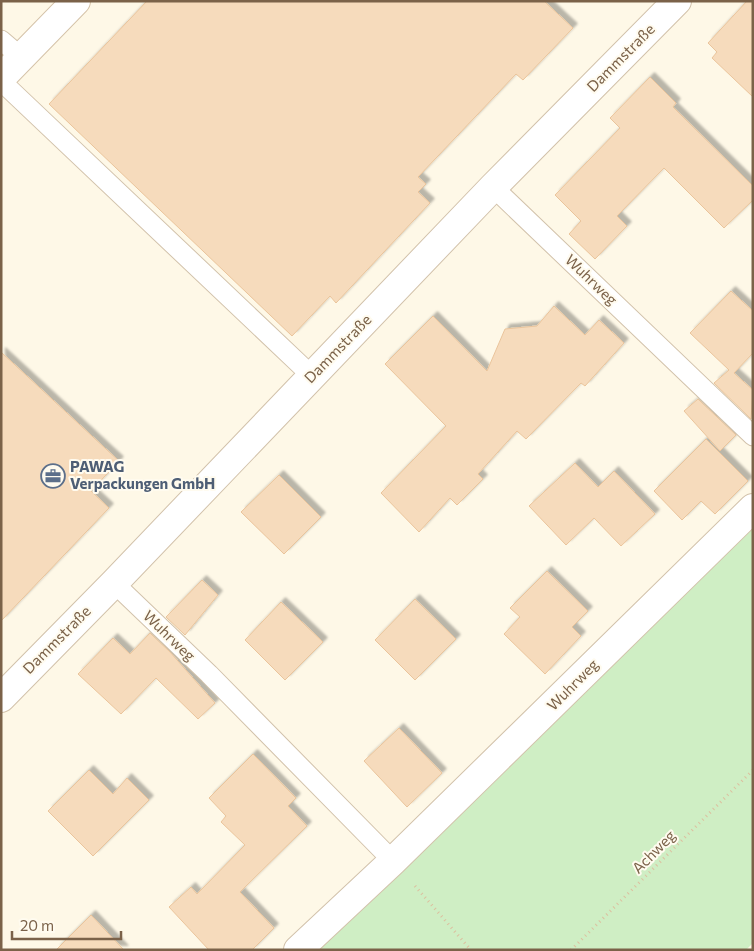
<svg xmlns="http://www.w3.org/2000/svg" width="754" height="951" viewBox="0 0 754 951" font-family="Commissioner,sans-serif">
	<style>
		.green { fill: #cfeec4 }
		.building { fill: #f6dbbc; stroke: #eac49b; filter: url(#shadow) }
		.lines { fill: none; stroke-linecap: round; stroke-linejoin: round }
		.lane-casing { stroke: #d2c2ab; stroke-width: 21 }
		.street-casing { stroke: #d2c2ab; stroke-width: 30 }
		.secondary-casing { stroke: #d5c3a9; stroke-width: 30 }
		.path { stroke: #dcbf9f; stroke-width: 3; stroke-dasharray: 1 4; stroke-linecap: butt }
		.lane { stroke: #fff; stroke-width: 19 }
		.street { stroke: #fff; stroke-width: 28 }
		.secondary { stroke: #fff; stroke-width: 28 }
		.labels { text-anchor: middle; stroke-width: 4; stroke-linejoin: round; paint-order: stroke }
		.street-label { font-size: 15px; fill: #7b6249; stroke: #fffbef }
		.service-label { font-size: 15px; font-weight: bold; fill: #4e5e75; stroke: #fffbef; text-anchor: start }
	</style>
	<defs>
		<filter id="shadow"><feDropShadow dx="4.5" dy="-4.5" stdDeviation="1" flood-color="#0004"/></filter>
	</defs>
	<rect width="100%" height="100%" fill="#fef8e7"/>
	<!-- green -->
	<polygon class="green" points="753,508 753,943 746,950 301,950"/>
	<!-- building -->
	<g class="building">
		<polygon points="147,1 544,1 573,28 523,80 516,74 418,177 426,184 418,192 430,203 336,303 330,296 292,336 49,104"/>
		<polygon points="747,1 753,1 753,97 712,58 717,52 708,43"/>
		<polygon points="650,77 676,103 673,107 753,186 753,200 724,228 664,168 617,216 627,226 595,259 569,234 581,221 555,195 620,128 610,118"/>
		<polygon points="731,291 753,311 753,353 734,373 753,390 751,419 714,383 729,370 690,333"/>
		<polygon points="554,306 585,335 599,320 624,343 585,386 581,383 526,439 517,431 478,474 483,479 457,505 450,498 419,532 381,493 446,426 385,364 433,316 487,371 505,329 537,326"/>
		<polygon points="1,352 119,461 91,491 109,508 1,621"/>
		<polygon points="698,399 736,435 720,451 684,411"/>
		<polygon points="706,439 748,481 715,514 701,501 682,520 654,491"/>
		<polygon points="575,463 598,487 614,471 655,514 621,546 594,518 566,545 529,506"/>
		<polygon points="279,475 321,517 284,554 241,512"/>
		<polygon points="547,571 588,611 572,627 581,636 545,674 504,634 520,617 510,608"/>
		<polygon points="202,580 218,595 185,635 166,617"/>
		<polygon points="415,599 456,639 415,680 375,640"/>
		<polygon points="281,602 323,642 285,680 245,640"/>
		<polygon points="150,633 170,652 215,703 198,719 156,678 121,714 78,674 113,638 130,654"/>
		<polygon points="399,728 442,773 407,807 364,761"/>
		<polygon points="253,754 296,798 288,806 307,826 240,892 274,928 252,950 209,950 169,907 191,887 197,894 245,845 221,822 226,816 209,798"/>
		<polygon points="89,770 113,794 127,778 149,800 93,856 48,811"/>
		<polygon points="91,915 124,950 56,950"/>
	</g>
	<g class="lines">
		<!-- lane casing -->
		<g class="lane-casing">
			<g id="lane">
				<polyline points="1,40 22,58"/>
				<polyline points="1,81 312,376"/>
				<polyline points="493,187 753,436"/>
				<polyline points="114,583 209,674 393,861"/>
			</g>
		</g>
		<!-- street casing -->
		<g class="street-casing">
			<g id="street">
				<polyline points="1,698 114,583 493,187 677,1"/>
				<polyline points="298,950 393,861 753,508"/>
			</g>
		</g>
		<!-- secondary casing -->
		<g class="secondary-casing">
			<polyline id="secondary" points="1,78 76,1"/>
		</g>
		<!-- path -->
		<g class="path">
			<polyline points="415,886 471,950"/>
			<polyline points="571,950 753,770"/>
		</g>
		<!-- lane -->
		<use href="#lane" class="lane"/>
		<!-- street -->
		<use href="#street" class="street"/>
		<!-- secondary -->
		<use href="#secondary" class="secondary"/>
	</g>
	<!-- icons -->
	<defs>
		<g id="office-ring" transform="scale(1.25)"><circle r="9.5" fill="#fffbef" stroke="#5c6f8a" stroke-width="1.5"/><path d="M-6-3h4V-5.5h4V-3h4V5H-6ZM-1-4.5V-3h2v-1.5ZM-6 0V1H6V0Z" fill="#5c6f8a"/></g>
	</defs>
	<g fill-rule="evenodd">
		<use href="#office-ring" x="53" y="476"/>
	</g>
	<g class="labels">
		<!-- street labels -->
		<g class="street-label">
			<text transform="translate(621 58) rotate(-45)" y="5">Dammstraße</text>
			<text transform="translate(591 280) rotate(44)" y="5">Wuhrweg</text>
			<text transform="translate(338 349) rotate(-46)" y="5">Dammstraße</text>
			<text transform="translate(169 636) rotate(44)" y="5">Wuhrweg</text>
			<text transform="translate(57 640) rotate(-45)" y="5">Dammstraße</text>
			<text transform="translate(573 685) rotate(-45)" y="5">Wuhrweg</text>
			<text transform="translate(654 852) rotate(-45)" y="5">Achweg</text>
		</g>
		<!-- service labels -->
		<g class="service-label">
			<text x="70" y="472">PAWAG<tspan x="70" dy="17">Verpackungen GmbH</tspan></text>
		</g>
	</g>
	<!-- border -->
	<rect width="754" height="951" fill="none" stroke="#7b6249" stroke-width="5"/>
	<!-- scale -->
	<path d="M12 931v8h109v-8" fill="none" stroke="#7b6249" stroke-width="2.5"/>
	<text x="20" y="931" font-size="15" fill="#7b6249" stroke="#fffbef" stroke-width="4" paint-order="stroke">20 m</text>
</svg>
